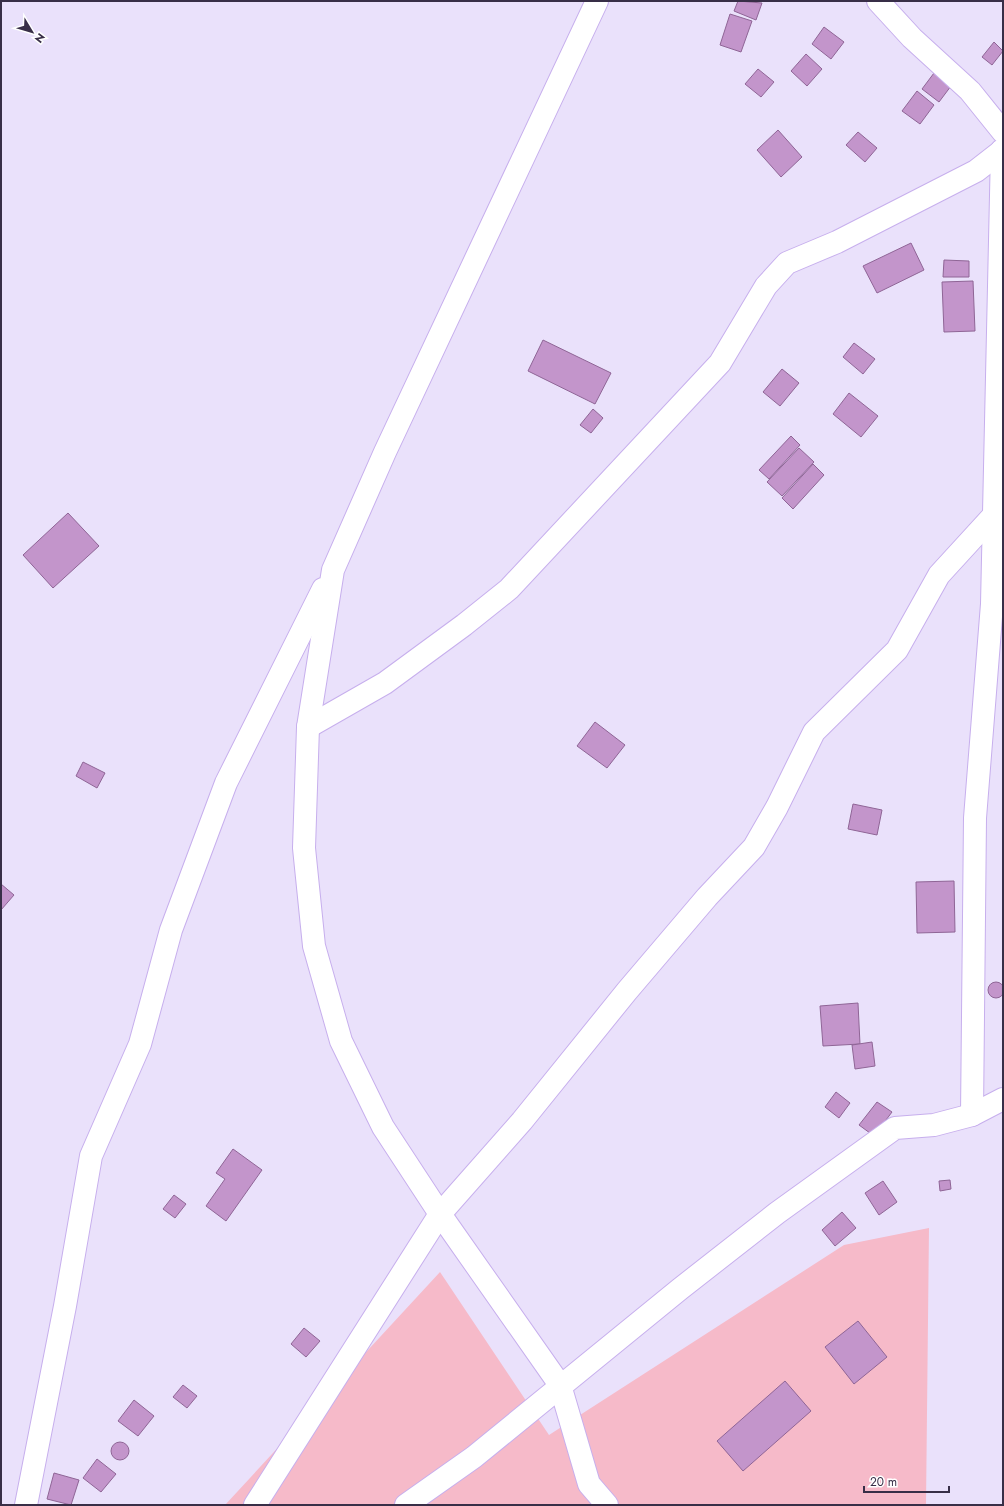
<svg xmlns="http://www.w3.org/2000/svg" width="1004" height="1506" viewBox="0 0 1004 1506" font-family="Jost,sans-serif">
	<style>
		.green { fill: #f6bac9 }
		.building { fill: #c395cb; stroke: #8f6596 }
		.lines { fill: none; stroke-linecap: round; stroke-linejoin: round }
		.minor-casing { stroke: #c7afed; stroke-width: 24 }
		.minor { stroke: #fff; stroke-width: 22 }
	</style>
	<rect width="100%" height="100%" fill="#eae1fb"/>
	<!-- green -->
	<polygon class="green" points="929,1228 926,1505 225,1505 440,1272 549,1435 844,1245"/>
	<!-- building -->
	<g class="building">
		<polygon points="738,1 762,3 756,20 734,11"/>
		<polygon points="730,14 752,21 741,52 720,45"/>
		<polygon points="824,27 844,42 831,59 812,44"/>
		<polygon points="994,42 1003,51 992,65 982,57"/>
		<polygon points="806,54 822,69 807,86 791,71"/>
		<polygon points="758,69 774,82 761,97 745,84"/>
		<polygon points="934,73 951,86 939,102 922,89"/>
		<polygon points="917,91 934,105 920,124 902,111"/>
		<polygon points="778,130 802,157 781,177 757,150"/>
		<polygon points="858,132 877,148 865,162 846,145"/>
		<polygon points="911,243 924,270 877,293 863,266"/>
		<polygon points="944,260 969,261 969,277 943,277"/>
		<polygon points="973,281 975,331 944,332 942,282"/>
		<polygon points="543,340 611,373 595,404 528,371"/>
		<polygon points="854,343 875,359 863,374 843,357"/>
		<polygon points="782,369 799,383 780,406 763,392"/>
		<polygon points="849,393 878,416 861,437 833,414"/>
		<polygon points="593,409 603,418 591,433 580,425"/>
		<polygon points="791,436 800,445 769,479 759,470"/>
		<polygon points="799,448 814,462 782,496 767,482"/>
		<polygon points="813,464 824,475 793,509 782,498"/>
		<polygon points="68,513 99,546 53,588 23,555"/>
		<polygon points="595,722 625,745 607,768 577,746"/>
		<polygon points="83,762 105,773 97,788 76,776"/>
		<polygon points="853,804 882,810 877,835 848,829"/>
		<polygon points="954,881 955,932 917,933 916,882"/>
		<polygon points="1,884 14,895 1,910"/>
		<circle cx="996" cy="990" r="8"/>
		<polygon points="858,1003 860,1044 823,1046 820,1006"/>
		<polygon points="872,1042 875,1066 855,1069 852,1045"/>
		<polygon points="836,1092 850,1103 839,1118 825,1107"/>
		<polygon points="877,1102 892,1112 874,1136 859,1125"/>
		<polygon points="233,1149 262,1170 226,1221 206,1206 225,1179 216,1173"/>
		<polygon points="950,1180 951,1189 940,1191 939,1181"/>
		<polygon points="883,1181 897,1202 879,1215 865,1193"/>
		<polygon points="174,1195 186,1204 175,1218 163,1209"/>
		<polygon points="842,1212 856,1228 835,1246 822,1230"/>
		<polygon points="858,1321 887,1357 854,1384 825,1347"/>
		<polygon points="304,1328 320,1341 306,1357 291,1344"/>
		<polygon points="785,1381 811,1411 743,1471 717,1441"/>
		<polygon points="183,1385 197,1396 187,1408 173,1397"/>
		<polygon points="134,1400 154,1416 138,1436 118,1421"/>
		<circle cx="120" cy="1451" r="9"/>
		<polygon points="97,1459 116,1474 101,1492 83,1478"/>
		<polygon points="54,1473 79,1480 71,1505 47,1499"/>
	</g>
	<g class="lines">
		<!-- minor casing -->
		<g class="minor-casing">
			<g id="minor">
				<polyline points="597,1 385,452 333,570 308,727 304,848 314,946 341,1041 383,1127 440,1214 560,1385 589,1484 607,1505"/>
				<polyline points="878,1 912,38 970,91 1003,132"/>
				<polyline points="308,727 385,683 464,625 509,589 720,363 766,286 787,263 837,242 976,171 1003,150"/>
				<polyline points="972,1115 975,818 992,604 1002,150"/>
				<polyline points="26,1505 65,1306 91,1156 140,1044 171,930 226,783 323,589"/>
				<polyline points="255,1505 440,1214 522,1121 627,991 707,897 754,847 777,807 814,732 897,650 939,575 993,516 1003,507"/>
				<polyline points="406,1505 474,1457 680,1289 777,1213 895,1128 934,1125 972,1115 1003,1099"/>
			</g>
		</g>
		<!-- minor -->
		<use href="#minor" class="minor"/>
	</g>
	<!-- border -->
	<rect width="1004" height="1506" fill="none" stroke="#382e47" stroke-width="4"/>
	<!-- north arrow -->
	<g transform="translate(32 32) rotate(128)" stroke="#ffffff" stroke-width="3" paint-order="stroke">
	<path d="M0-3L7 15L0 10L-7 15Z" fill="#382e47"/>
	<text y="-6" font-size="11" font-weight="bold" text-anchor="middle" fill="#382e47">N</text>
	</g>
	<!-- scale -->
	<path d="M864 1486v6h85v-6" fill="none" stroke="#382e47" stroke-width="2"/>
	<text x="870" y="1486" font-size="12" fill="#382e47" stroke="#ffffff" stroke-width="3" paint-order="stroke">20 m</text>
</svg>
